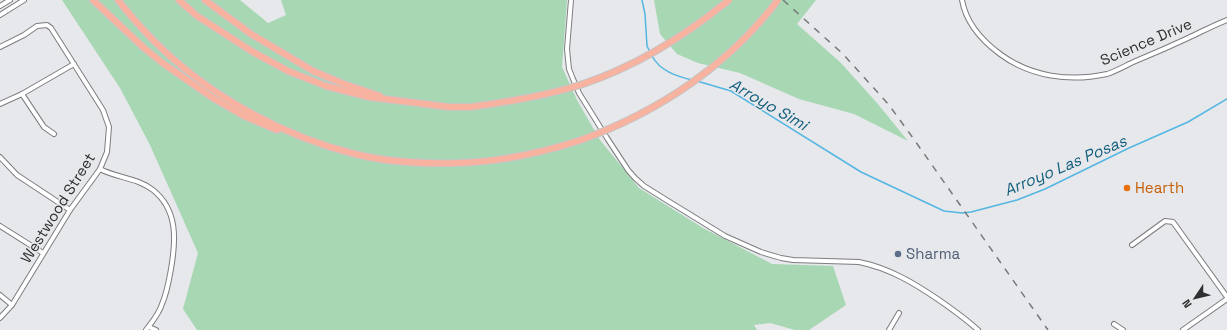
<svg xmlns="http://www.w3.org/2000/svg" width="1227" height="330" viewBox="0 0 1227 330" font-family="'Space Grotesk',sans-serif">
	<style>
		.green { fill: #a7d7b3 }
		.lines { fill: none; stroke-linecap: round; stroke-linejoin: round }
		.stream { stroke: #54b6e2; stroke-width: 1.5 }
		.minor-casing { stroke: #7c7d7f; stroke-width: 6 }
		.highway-casing { stroke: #c4c5c5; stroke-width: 8 }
		.minor { stroke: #fff; stroke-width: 4 }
		.highway { stroke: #f8b2a0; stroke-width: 6 }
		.rail { stroke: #77797b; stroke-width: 1.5; stroke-dasharray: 7 7; stroke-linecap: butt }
		.highway-bridge-casing { stroke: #c4c5c5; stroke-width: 8; stroke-linecap: butt }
		.highway-bridge { stroke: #f8b2a0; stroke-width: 6 }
		.food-dot { fill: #e8710a; stroke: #e6e8eb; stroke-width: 1.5 }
		.service-dot { fill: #5c6f8a; stroke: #e6e8eb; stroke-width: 1.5 }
		.labels { text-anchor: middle; stroke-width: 3; stroke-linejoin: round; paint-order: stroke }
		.street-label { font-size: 15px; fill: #2e2f30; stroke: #e6e8eb }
		.food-label { font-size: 15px; fill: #c56008; stroke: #e6e8eb; text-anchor: start }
		.service-label { font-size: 15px; fill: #4e5e75; stroke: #e6e8eb; text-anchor: start }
		.water-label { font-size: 16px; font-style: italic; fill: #135f7e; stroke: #e6e8eb }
	</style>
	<rect width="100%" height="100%" fill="#e6e8eb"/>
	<!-- green -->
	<g class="green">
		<polygon points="62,0 240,0 268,23 286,15 281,0 567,0 562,67 577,100 600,140 639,188 703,228 772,264 833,266 846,305 809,330 795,330 770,323 754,325 757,330 197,330 183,309 198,253 150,145 120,88"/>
		<polygon points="654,0 816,0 797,24 841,63 877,103 908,141 854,114 799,99 740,73 698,63 677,54 660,34"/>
	</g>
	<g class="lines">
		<!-- stream -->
		<g class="stream">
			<polyline points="642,0 645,14 647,46 650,52"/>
			<path d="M652 56C660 71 676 76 692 80"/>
			<polyline points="697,81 731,91 861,172 944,211 962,213 971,212 1017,200 1045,189 1129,148 1188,122 1227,99"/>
		</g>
		<!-- minor casing -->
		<g class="minor-casing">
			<g id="minor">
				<path d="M571 0 567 49 569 69 573 79 579 93 607 138 628 170 635 178 644 186 668 201 725 236 761 252 781 258 793 260 859 262C889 268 914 283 939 300 952 309 966 319 978 330"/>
				<path d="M962 0C966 23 981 40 1000 54 1031 77 1070 82 1107 74 1117 71 1128 64 1138 60 1155 53 1171 46 1188 38 1201 32 1214 25 1227 20"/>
				<polyline points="0,6 10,0"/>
				<polyline points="0,15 24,0"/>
				<polyline points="0,47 24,35 37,26 47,25 51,28 103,110 109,127 107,152 100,169 70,210 12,305 0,318"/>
				<polyline points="22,94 44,127 54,134"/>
				<polyline points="0,104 22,94 74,64"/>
				<polyline points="0,157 17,175 70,210"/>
				<path d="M100 169C117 178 138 178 153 190 178 210 176 240 171 269 169 280 167 293 162 304 159 314 152 322 146 330"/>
				<polyline points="0,226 43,253"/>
				<polyline points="1132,245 1165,221 1173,222 1227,297"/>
				<polyline points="0,295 12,305"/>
				<polyline points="1114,324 1123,330"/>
				<polyline points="149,327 156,330"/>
				<polyline points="889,330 899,313"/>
				<polyline points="1183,330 1227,299"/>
			</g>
		</g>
		<!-- highway casing -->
		<g class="highway-casing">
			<g id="highway">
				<polyline points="93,0 144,48 164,64 213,98 244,116 277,130"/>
				<path d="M118 0C129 14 141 28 154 41 207 94 281 136 355 154 387 162 423 164 457 163 499 162 541 153 581 140"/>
				<polyline points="179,0 197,16 253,52 288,71 326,86 369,97 449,107 470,107"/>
				<polyline points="205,0 251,34 313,71 344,84 380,96"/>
			</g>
		</g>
		<!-- minor -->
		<use href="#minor" class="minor"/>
		<!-- highway -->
		<use href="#highway" class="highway"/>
		<!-- rail -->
		<polyline class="rail" points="783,0 843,54 889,105 913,138 1048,330"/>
		<!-- highway-bridge casing -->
		<g class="highway-bridge-casing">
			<g id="highway-bridge">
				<path d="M470 107C508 102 546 96 583 84 637 66 685 36 729 0"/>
				<path d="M581 140C658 112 728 66 778 0"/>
			</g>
		</g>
		<!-- highway-bridge -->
		<use href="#highway-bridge" class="highway-bridge"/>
	</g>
	<!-- markers -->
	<circle class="food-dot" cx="1127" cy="188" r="4"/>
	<circle class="service-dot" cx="898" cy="254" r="4"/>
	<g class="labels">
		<!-- street labels -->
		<g class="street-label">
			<text transform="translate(1146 42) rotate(-23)" y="5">Science Drive</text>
			<text transform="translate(58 208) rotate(-58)" y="5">Westwood Street</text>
		</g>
		<!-- food labels -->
		<g class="food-label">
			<text x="1135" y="193">Hearth</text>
		</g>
		<!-- service labels -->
		<g class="service-label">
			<text x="906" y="259">Sharma</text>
		</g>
		<!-- water labels -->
		<g class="water-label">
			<text transform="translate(769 104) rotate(30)" y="6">Arroyo Simi</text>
			<text transform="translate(1065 165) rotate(-23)" y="6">Arroyo Las Posas</text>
		</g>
	</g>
	<!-- north arrow -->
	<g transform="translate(1195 298) rotate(235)" stroke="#e6e8eb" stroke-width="3" paint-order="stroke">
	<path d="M0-3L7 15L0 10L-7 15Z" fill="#2e2f30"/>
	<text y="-6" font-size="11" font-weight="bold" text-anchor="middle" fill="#2e2f30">N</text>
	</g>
</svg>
